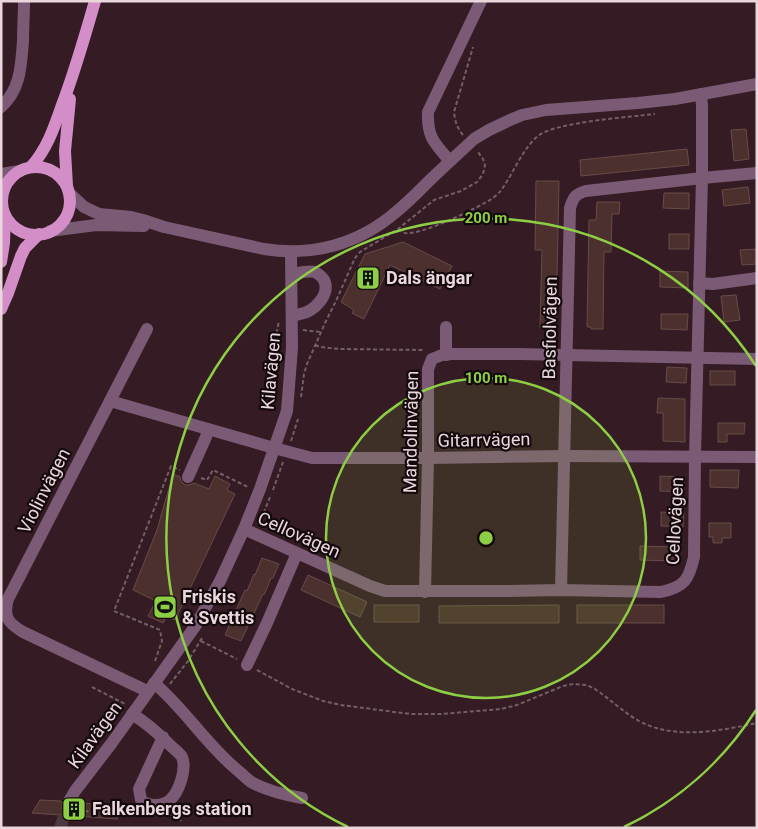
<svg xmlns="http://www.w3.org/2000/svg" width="758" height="829" viewBox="0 0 758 829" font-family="Roboto,sans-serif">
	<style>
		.building { fill: #4b302d; stroke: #694c49 }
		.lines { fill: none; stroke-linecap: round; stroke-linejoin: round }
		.minor-tunnel { stroke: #4f3740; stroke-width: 12; stroke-dasharray: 12 6; stroke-linecap: butt }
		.path { stroke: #755f66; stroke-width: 2; stroke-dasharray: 4 2.5; stroke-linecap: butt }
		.minor { stroke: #7b5a75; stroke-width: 12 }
		.major { stroke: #d38ec8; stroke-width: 12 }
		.ring { fill: none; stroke: #8dce44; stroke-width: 2.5 }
		.labels { text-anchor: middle; stroke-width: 4.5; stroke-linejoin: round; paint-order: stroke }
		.poi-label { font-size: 18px; font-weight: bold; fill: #e9d7dc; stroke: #140a0d; text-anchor: start }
		.street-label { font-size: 18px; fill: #e9d7dc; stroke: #140a0d }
		.centre { fill: #8dce44; stroke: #140a0d; stroke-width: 2.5 }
		.ring-label { font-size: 15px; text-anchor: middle; font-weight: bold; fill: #8dce44; stroke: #140a0d; stroke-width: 4.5; stroke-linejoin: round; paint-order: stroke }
	</style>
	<rect width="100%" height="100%" fill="#341b24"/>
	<!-- building -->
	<g class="building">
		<polygon points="746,129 749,159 734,161 731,130"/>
		<polygon points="687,149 689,165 581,176 580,160"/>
		<polygon points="536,181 559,181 556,327 552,327 552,329 540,328 542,250 535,250"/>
		<polygon points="748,187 750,203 724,206 722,190"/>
		<polygon points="664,193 689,193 689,209 663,208"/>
		<polygon points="597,202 620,202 619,214 612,214 611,252 604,252 603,329 591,329 591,327 587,327 589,220 596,220"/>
		<rect x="669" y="234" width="20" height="15"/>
		<polygon points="403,242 452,266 440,289 390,265 364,319 352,313 354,310 341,302 365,254"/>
		<polygon points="757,249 757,264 742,265 740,250"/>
		<polygon points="660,271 688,272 688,288 660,287"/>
		<polygon points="736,295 740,320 724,322 721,296"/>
		<polygon points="661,314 688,314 687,330 661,329"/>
		<polygon points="667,367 687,368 686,383 666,382"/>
		<rect x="710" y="371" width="25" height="14"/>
		<polygon points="658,398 685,399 685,442 663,441 663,413 657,413"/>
		<polygon points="718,423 745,423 744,434 727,434 727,442 718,442"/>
		<polygon points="710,470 739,470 738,488 710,487"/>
		<polygon points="173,474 180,477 181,481 185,485 189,485 194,483 209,489 215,476 230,484 227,490 235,494 175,620 167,616 163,623 148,616 156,601 133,590 157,530"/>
		<polygon points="660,476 684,477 684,492 660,491"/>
		<polygon points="661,512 684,513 683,527 661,526"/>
		<polygon points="709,523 731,523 731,538 722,538 722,543 713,543 713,537 709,537"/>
		<polygon points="640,546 674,547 673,561 640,560"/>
		<polygon points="262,558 279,564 273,578 271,578 264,595 263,594 241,641 225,635 245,590 247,591 254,574 255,575"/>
		<polygon points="308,575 367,602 360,617 301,590"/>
		<rect x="374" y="605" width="45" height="17"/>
		<polygon points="559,605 559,623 439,623 439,606"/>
		<rect x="577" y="605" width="87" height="18"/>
		<polygon points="40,800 61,801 64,808 68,809 73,808 78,803 112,805 118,819 32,813"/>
	</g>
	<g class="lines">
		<!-- minor-tunnel -->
		<polyline class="minor-tunnel" points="60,828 69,801"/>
		<!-- path -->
		<g class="path">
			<path d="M463 135C457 128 455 121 454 112L473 47"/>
			<path d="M398 229C401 230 403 232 405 233 420 236 480 207 493 198 498 194 501 191 504 186 514 171 524 147 538 136 555 122 630 117 655 114"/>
			<polyline points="303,330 321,332"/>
			<polyline points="315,345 320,347 340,349 424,350"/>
			<polyline points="277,369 275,370 277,331 279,321"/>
			<polyline points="301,397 304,374 307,364 325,323 336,301 355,258 360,252 398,229 434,200 461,191 477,182 483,174 485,165 483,159 478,152"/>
			<polyline points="291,441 298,419"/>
			<polyline points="201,478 207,480 213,470 248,487"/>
			<polyline points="273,490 283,462"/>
			<polyline points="259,525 270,497"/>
			<polyline points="201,641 237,659"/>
			<polyline points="155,661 162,641 160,630 114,611 171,466 180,470"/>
			<path d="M257 670 292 689 323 701 341 705 410 714H441L501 709 517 705 563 686 573 684 587 685 595 689C610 699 623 712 639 721 674 740 719 731 757 723"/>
			<polyline points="170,684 188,661 202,638"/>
			<polyline points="92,687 125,704"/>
			<path d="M78 811C98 812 116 809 136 811"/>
			<polyline points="170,815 179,816 181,821"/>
		</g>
		<!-- minor -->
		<g class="minor">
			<path d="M1 107C21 89 21 65 23 41 23 28 24 15 24 1"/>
			<path d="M450 161C434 143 427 137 428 112L481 1"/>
			<polyline points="1,174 20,171"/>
			<path d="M69 193 84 207 99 214 131 217 143 220 164 227 264 249C312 257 359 244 396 212 406 204 415 195 424 186 440 170 457 155 474 139L489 130 510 120 522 115 546 110 638 103 675 99 757 84"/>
			<polyline points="1,202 2,203"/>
			<polyline points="50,231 96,225 144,226"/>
			<path d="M292 274C299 273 308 270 315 272 319 274 322 277 324 280 331 294 314 312 300 314 298 315 295 315 292 315"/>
			<polyline points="699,283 713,284 757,278"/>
			<polyline points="446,327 446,355"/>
			<path d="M147 329 8 599C3 617 8 623 23 632L147 691"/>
			<polyline points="110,401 274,448 312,458 428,458 564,456 757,457"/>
			<polyline points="188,477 206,437 208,429"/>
			<path d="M244 529 370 586 385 591H506L561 590 661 592C685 587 689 579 694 557L695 457 702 178V106L701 94"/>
			<path d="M561 590 570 208C573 198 575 194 586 191L702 178 757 173"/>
			<polyline points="425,592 428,458 428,369 432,359 442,355 452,354 519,354 757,359"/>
			<polyline points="247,665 267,623 297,553"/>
			<path d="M154 683C184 708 205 743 236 769 241 773 246 778 251 782 267 791 285 795 302 798"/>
			<path d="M132 714C147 723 159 734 171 746 175 750 180 753 182 757 187 769 179 792 170 800 162 807 148 806 141 800L139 789 163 737"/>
			<polyline points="69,801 75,791 111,744 196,625 220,581 244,529 260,489 287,411 292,348 291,252"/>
		</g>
		<!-- major -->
		<g class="major">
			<path d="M31 167C47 149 54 128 62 105 75 71 85 36 95 1"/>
			<circle cx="36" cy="201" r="34"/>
			<polyline points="67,186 65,151 70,99"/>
			<polyline points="1,262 4,243 5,215"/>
			<polyline points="1,309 8,293 21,256 25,248 39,234"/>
		</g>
	</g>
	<!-- distance rings -->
	<circle cx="486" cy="538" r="160" fill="#8dce44" fill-opacity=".12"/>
	<g class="ring">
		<circle cx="486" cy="538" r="160"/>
		<path d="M756 710A320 320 0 0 1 624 827M348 827A320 320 0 1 1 756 366"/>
	</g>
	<!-- icons -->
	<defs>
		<g id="building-square" transform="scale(1.25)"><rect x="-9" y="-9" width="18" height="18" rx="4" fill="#8dce44" stroke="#140a0d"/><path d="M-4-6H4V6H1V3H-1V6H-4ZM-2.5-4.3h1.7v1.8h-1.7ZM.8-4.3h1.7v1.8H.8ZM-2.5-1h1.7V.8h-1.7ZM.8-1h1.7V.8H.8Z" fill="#111"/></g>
		<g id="stadium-square" transform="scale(1.25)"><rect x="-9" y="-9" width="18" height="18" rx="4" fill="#8dce44" stroke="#140a0d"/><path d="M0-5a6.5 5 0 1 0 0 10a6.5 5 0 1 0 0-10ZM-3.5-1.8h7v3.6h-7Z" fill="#111"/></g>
	</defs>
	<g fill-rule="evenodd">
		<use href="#building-square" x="368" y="278"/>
		<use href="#stadium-square" x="165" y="607"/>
		<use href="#building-square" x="74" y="809"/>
	</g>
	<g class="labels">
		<!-- poi labels -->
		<g class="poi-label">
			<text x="386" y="284">Dals ängar</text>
			<text x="182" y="603">Friskis<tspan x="182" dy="21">&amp; Svettis</tspan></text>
			<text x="92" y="815">Falkenbergs station</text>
		</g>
		<!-- street labels -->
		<g class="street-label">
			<text transform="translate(550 328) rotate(-89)" y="6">Basfiolvägen</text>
			<text transform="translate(271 371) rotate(-85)" y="6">Kilavägen</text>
			<text transform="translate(411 432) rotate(-89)" y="6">Mandolinvägen</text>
			<text transform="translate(484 440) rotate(-1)" y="6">Gitarrvägen</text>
			<text transform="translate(44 491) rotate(-63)" y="6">Violinvägen</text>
			<text transform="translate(675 521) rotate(-87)" y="6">Cellovägen</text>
			<text transform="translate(299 535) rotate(24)" y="6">Cellovägen</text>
			<text transform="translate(95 735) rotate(-54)" y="6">Kilavägen</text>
		</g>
	</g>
	<circle cx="486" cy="538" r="8" class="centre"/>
	<g class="ring-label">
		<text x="486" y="223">200 m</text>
		<text x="486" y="383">100 m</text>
	</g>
	<!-- border -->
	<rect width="758" height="829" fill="none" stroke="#e9d7dc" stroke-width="5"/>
</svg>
